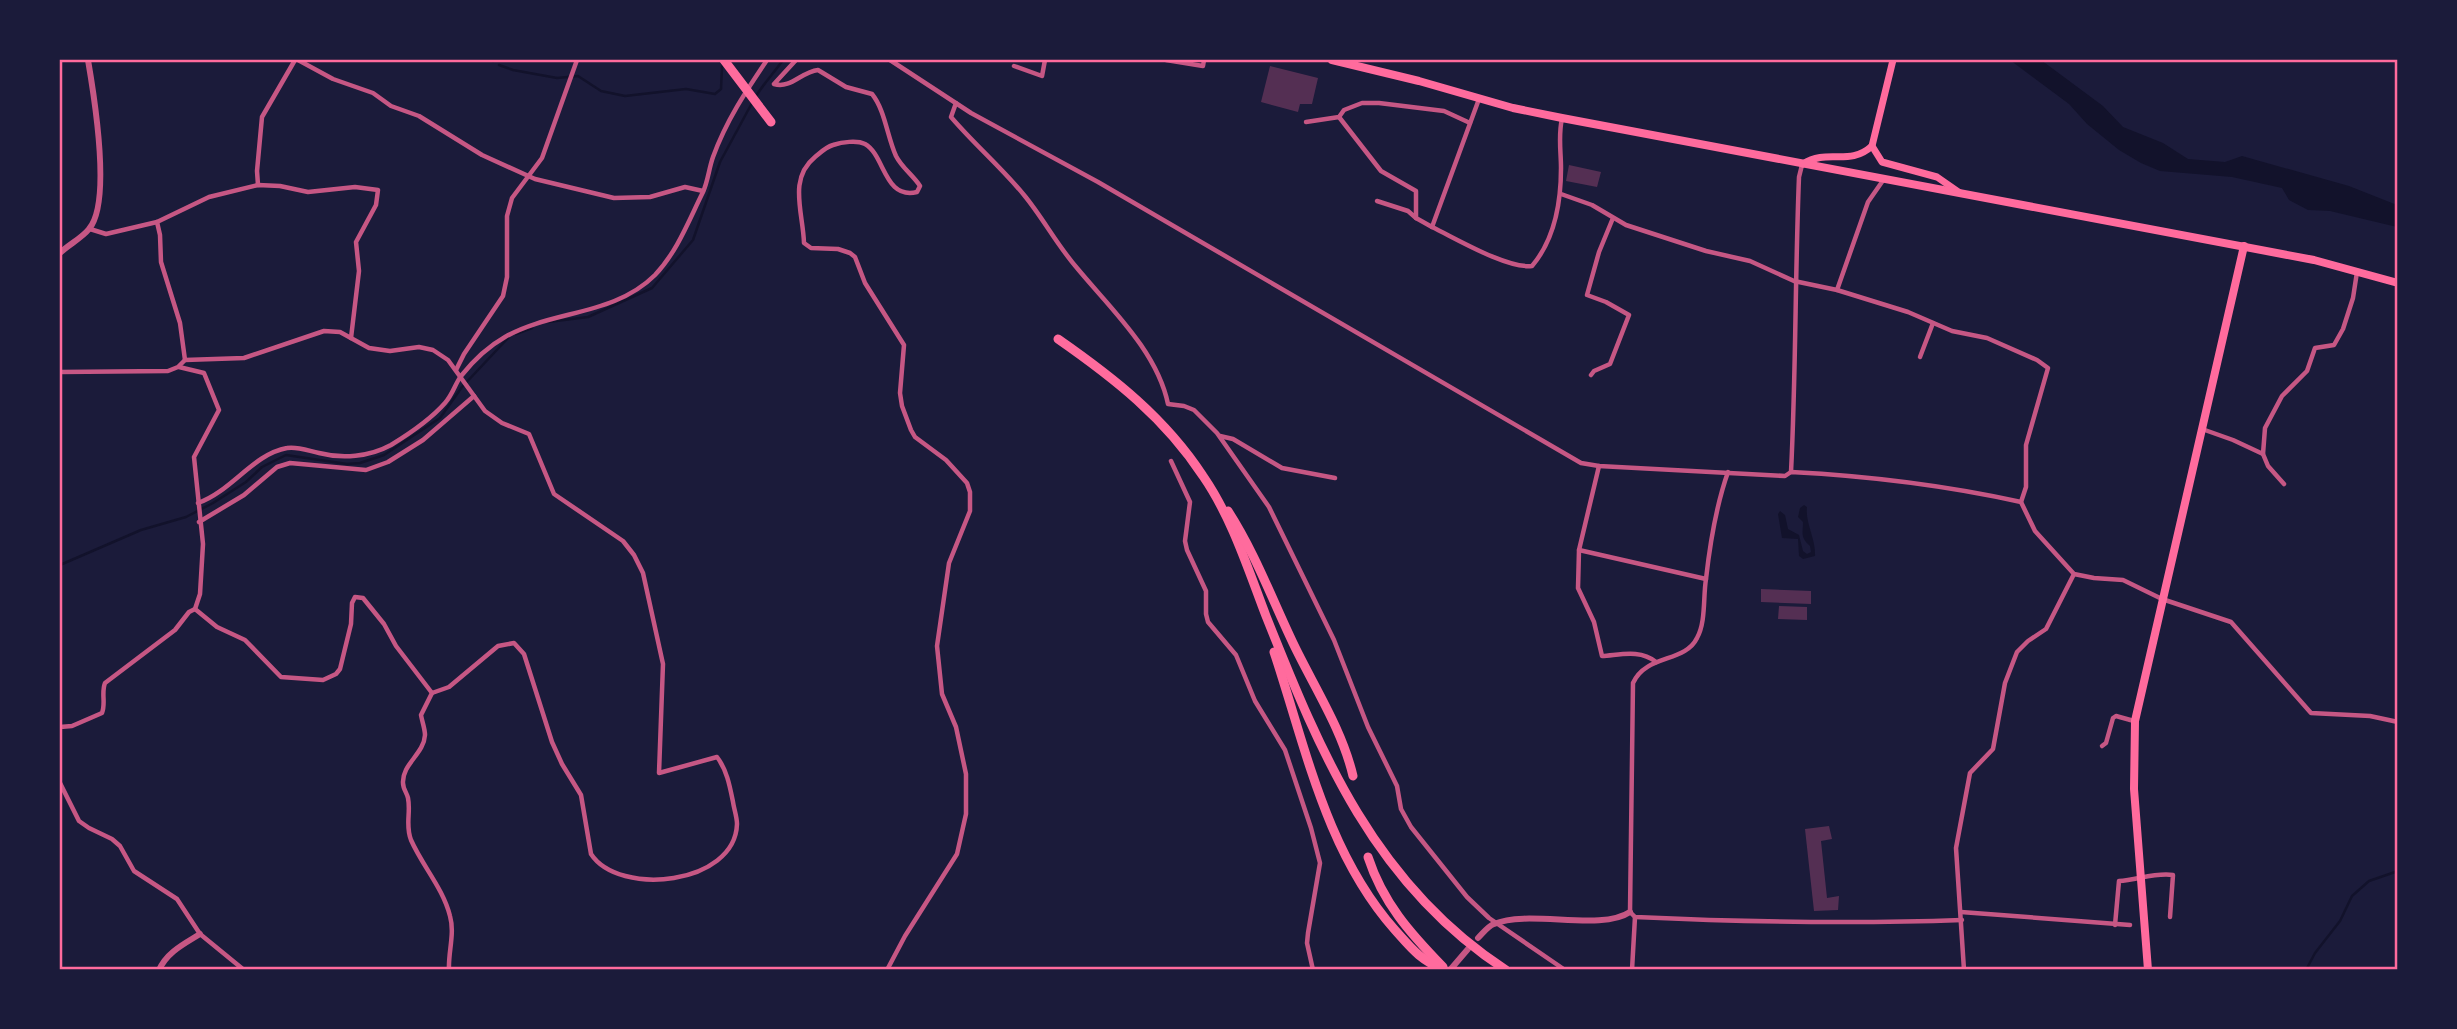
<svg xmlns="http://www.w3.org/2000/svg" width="2457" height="1029" viewBox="0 0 2457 1029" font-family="Figtree,sans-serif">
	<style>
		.water { fill: #12122b }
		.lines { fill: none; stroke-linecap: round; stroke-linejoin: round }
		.stream { stroke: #12122b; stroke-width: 2.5 }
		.building { fill: #542f53 }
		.minor { stroke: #c65784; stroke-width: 4.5 }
		.tertiary { stroke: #c65784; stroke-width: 6 }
		.secondary { stroke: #ff6b9d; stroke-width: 7 }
		.primary { stroke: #ff6b9d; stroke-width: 8 }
		.trunk { stroke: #ff6b9d; stroke-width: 8 }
		.motorway { stroke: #ff6b9d; stroke-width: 9 }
		.neatline { fill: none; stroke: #ff6b9d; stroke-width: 2.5 }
	</style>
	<rect width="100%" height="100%" fill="#1b1b3a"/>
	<!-- water -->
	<g class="water">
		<polygon points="2010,60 2041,60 2103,106 2123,127 2163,143 2188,159 2225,162 2242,156 2349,186 2397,205 2397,227 2330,211 2308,210 2289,200 2282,188 2232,177 2160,171 2141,163 2119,150 2087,124 2069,104"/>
		<path d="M1804 505 1807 507C1805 523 1816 539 1815 556L1803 559 1799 556 1798 539 1782 538 1778 514 1780 511 1785 515 1788 529 1799 535 1803 551 1807 554 1811 552 1810 546C1800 537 1803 534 1803 522L1798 517 1800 508Z"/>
	</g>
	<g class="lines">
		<!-- stream -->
		<g class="stream">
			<polyline points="490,60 493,61"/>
			<polyline points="499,65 513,70 557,78 578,76 601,91 625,96 686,89 715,94 721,89 722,67 724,63"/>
			<path d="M755 98C763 84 774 73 783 60"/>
			<polyline points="548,322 588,317 652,288 693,240 720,162 752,103"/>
			<polyline points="516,334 532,328"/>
			<polyline points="60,565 141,530 186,517 213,503 246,482 262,467 286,455 347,464 360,463 384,455 440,418 462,387 509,337"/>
			<polyline points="2306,970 2315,953 2340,921 2352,896 2369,881 2398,871"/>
		</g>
	</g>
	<!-- building -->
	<g class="building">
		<polygon points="1270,66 1318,78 1312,104 1300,104 1298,112 1261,102"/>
		<polygon points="1569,165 1601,172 1597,187 1566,181"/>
		<polygon points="1761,589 1811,591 1811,604 1761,602"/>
		<polygon points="1779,606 1807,607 1807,620 1778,619"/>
		<polygon points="1829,826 1832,839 1821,841 1827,898 1839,896 1838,910 1814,911 1805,829"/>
	</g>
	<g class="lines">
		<!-- minor -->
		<g class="minor">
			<polyline points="298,60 333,79 373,93 391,106 419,116 482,155 535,179 614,198 650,197 685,187 703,191"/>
			<path d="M796 60 774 84C791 89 801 72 818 70L846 87 872 94C885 110 887 136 896 156 902 168 913 175 920 186L917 192C884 200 885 155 865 144 857 140 842 142 833 145 826 147 821 152 815 157 788 179 803 212 804 243L811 248 838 249 850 253 855 257 865 283 904 345 900 393 902 406 911 430 915 437 946 460 967 483 970 492V511L949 563 937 646 942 694 956 727 966 774V814L957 854 905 936 887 970"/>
			<path d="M890 60 971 113 1098 182 1581 463 1599 466 1785 476 1791 472C1869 476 1944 485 2021 502"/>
			<polyline points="1166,60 1203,66 1204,60"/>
			<polyline points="1014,66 1042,76 1045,60"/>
			<path d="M956 103 951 117C974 144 1001 167 1024 195 1043 218 1057 245 1077 268 1110 308 1157 351 1168 404L1184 406 1194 410 1217 433 1269 507 1334 640 1368 727 1397 786 1401 809 1411 827 1467 897 1489 918 1565 970"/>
			<polyline points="1339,117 1381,171 1416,191 1416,218 1432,227 1479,99"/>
			<polyline points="1306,122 1339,117 1344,110 1362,103 1379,103 1444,111 1470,123"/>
			<polyline points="258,185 257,171 262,117 295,60"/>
			<polyline points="1561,194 1592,205 1626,225 1706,251 1750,261 1794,281 1837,290 1908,312 1952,331 1987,338 2037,360 2048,368 2026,445 2026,487 2021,502 2035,531 2074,574 2094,578 2123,580 2162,599 2231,622 2311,713 2370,716 2398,722"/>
			<polyline points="1377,201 1408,211 1416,218"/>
			<polyline points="157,222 160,235 161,262 180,323 185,360"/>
			<path d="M1432 227C1455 238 1507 269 1532 266 1555 239 1561 202 1561 168 1561 152 1558 135 1562 119"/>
			<polyline points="90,229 106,234 157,222 209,197 258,185 280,186 308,192 355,187 378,190 376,205 356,242 359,271 351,338"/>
			<polyline points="1837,290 1868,202 1884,179"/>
			<polyline points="1920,357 1933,323"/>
			<polyline points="456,370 464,354 503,296 507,277 507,216 512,198 542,158 577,60"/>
			<path d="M60 372 168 371 178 367 185 360 244 358 324 331 340 332 369 348 390 351 419 347 433 350 448 360 485 411 502 423 529 434 554 494 623 541 634 555 643 573 663 664 659 773 717 757C727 770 730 787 733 802 734 809 737 817 737 824 735 885 619 897 591 854L581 795 562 764 552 742 524 654 514 643 498 646 449 687 432 693"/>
			<polyline points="1591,375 1594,371 1610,364 1629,315 1606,302 1587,295 1599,252 1613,218"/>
			<polyline points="2202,429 2233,440 2263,454"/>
			<polyline points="1220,436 1233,439 1282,468 1335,478"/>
			<polyline points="1171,461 1190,502 1185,541 1187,550 1206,591 1206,614 1208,622 1236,655 1255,701 1285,750 1311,828 1320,863 1308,933 1307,943 1313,970"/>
			<path d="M1599 466 1579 550 1578 588 1594 622 1602 656C1620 655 1640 649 1656 662"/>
			<path d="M1728 472C1716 506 1710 543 1706 579 1703 597 1706 622 1697 638 1685 663 1646 654 1633 683L1630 912 1635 917C1744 922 1853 924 1962 920"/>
			<path d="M1791 472C1796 374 1795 276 1799 177L1802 165"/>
			<polyline points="2284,484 2268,466 2263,454 2265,428 2282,396 2307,371 2315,348 2334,345 2343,329 2353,298 2357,272"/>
			<path d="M198 503C232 491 253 454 287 448 297 446 309 451 319 453 342 459 369 457 391 445 409 434 431 419 445 403 453 394 455 384 461 376 473 361 489 346 505 337 552 310 614 316 655 275 677 252 689 220 703 192 708 181 709 168 713 157 726 121 746 91 767 60"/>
			<polyline points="199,522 244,495 277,467 290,463 366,470 388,462 423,440 474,396"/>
			<polyline points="1579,550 1706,579"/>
			<path d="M195 609 217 627 245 640 281 677 323 680 336 674 340 669 351 624 352 603 355 597 363 598 384 624 396 646 432 693 421 715C422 721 425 729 425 735 424 754 402 764 403 783 403 789 407 793 408 798 411 813 405 825 411 840 423 867 443 888 450 916 455 934 448 952 449 970"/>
			<path d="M60 727 72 726 102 713C106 703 101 693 105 683L175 630 189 612 195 609 200 594 203 544 194 457 219 410 204 373 179 367"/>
			<polyline points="2102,746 2106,743 2113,718 2116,716 2134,721"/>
			<polyline points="60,783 79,821 89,828 112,839 120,846 134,871 177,899 200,934 244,970"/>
			<polyline points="1961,912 2130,925"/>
			<path d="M2115 925 2119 881C2137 880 2156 872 2173 875L2170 917"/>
			<polyline points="1632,970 1635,917"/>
			<polyline points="1964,970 1956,848 1970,773 1993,749 2005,683 2017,652 2028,641 2046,629 2074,574"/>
		</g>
		<!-- tertiary -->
		<g class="tertiary">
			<path d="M60 253C68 245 82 238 89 229 112 202 94 95 88 60"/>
			<path d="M1478 938C1483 933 1488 926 1494 924 1529 909 1600 932 1630 912"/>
			<path d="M159 970C167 952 184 944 200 934"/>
			<polyline points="1450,970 1468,949"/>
		</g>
		<!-- secondary -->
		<g class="secondary">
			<polyline points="1872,146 1882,162 1937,177 1960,193"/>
			<path d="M1803 164C1828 148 1849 167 1872 146L1893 60"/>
		</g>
		<!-- primary -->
		<polyline class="primary" points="2148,970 2134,789 2135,721 2244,246"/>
		<!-- trunk -->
		<polyline class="trunk" points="1332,60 1419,81 1513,108 1562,118 2314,260 2398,283"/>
		<!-- motorway -->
		<g class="motorway">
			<polyline points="724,60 771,122"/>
			<path d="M1058 339C1114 378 1165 418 1203 476 1232 518 1248 569 1266 616 1321 754 1375 885 1506 970"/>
			<path d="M1228 511C1255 553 1272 599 1293 643 1314 687 1342 729 1353 776"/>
			<path d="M1274 652C1306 748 1326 852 1395 930 1412 949 1419 959 1444 970"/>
			<path d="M1368 857C1383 903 1410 933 1443 967"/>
		</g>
	</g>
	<!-- border -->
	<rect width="2457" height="1029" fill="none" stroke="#1b1b3a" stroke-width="122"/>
	<rect x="61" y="61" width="2335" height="907" class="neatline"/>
</svg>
